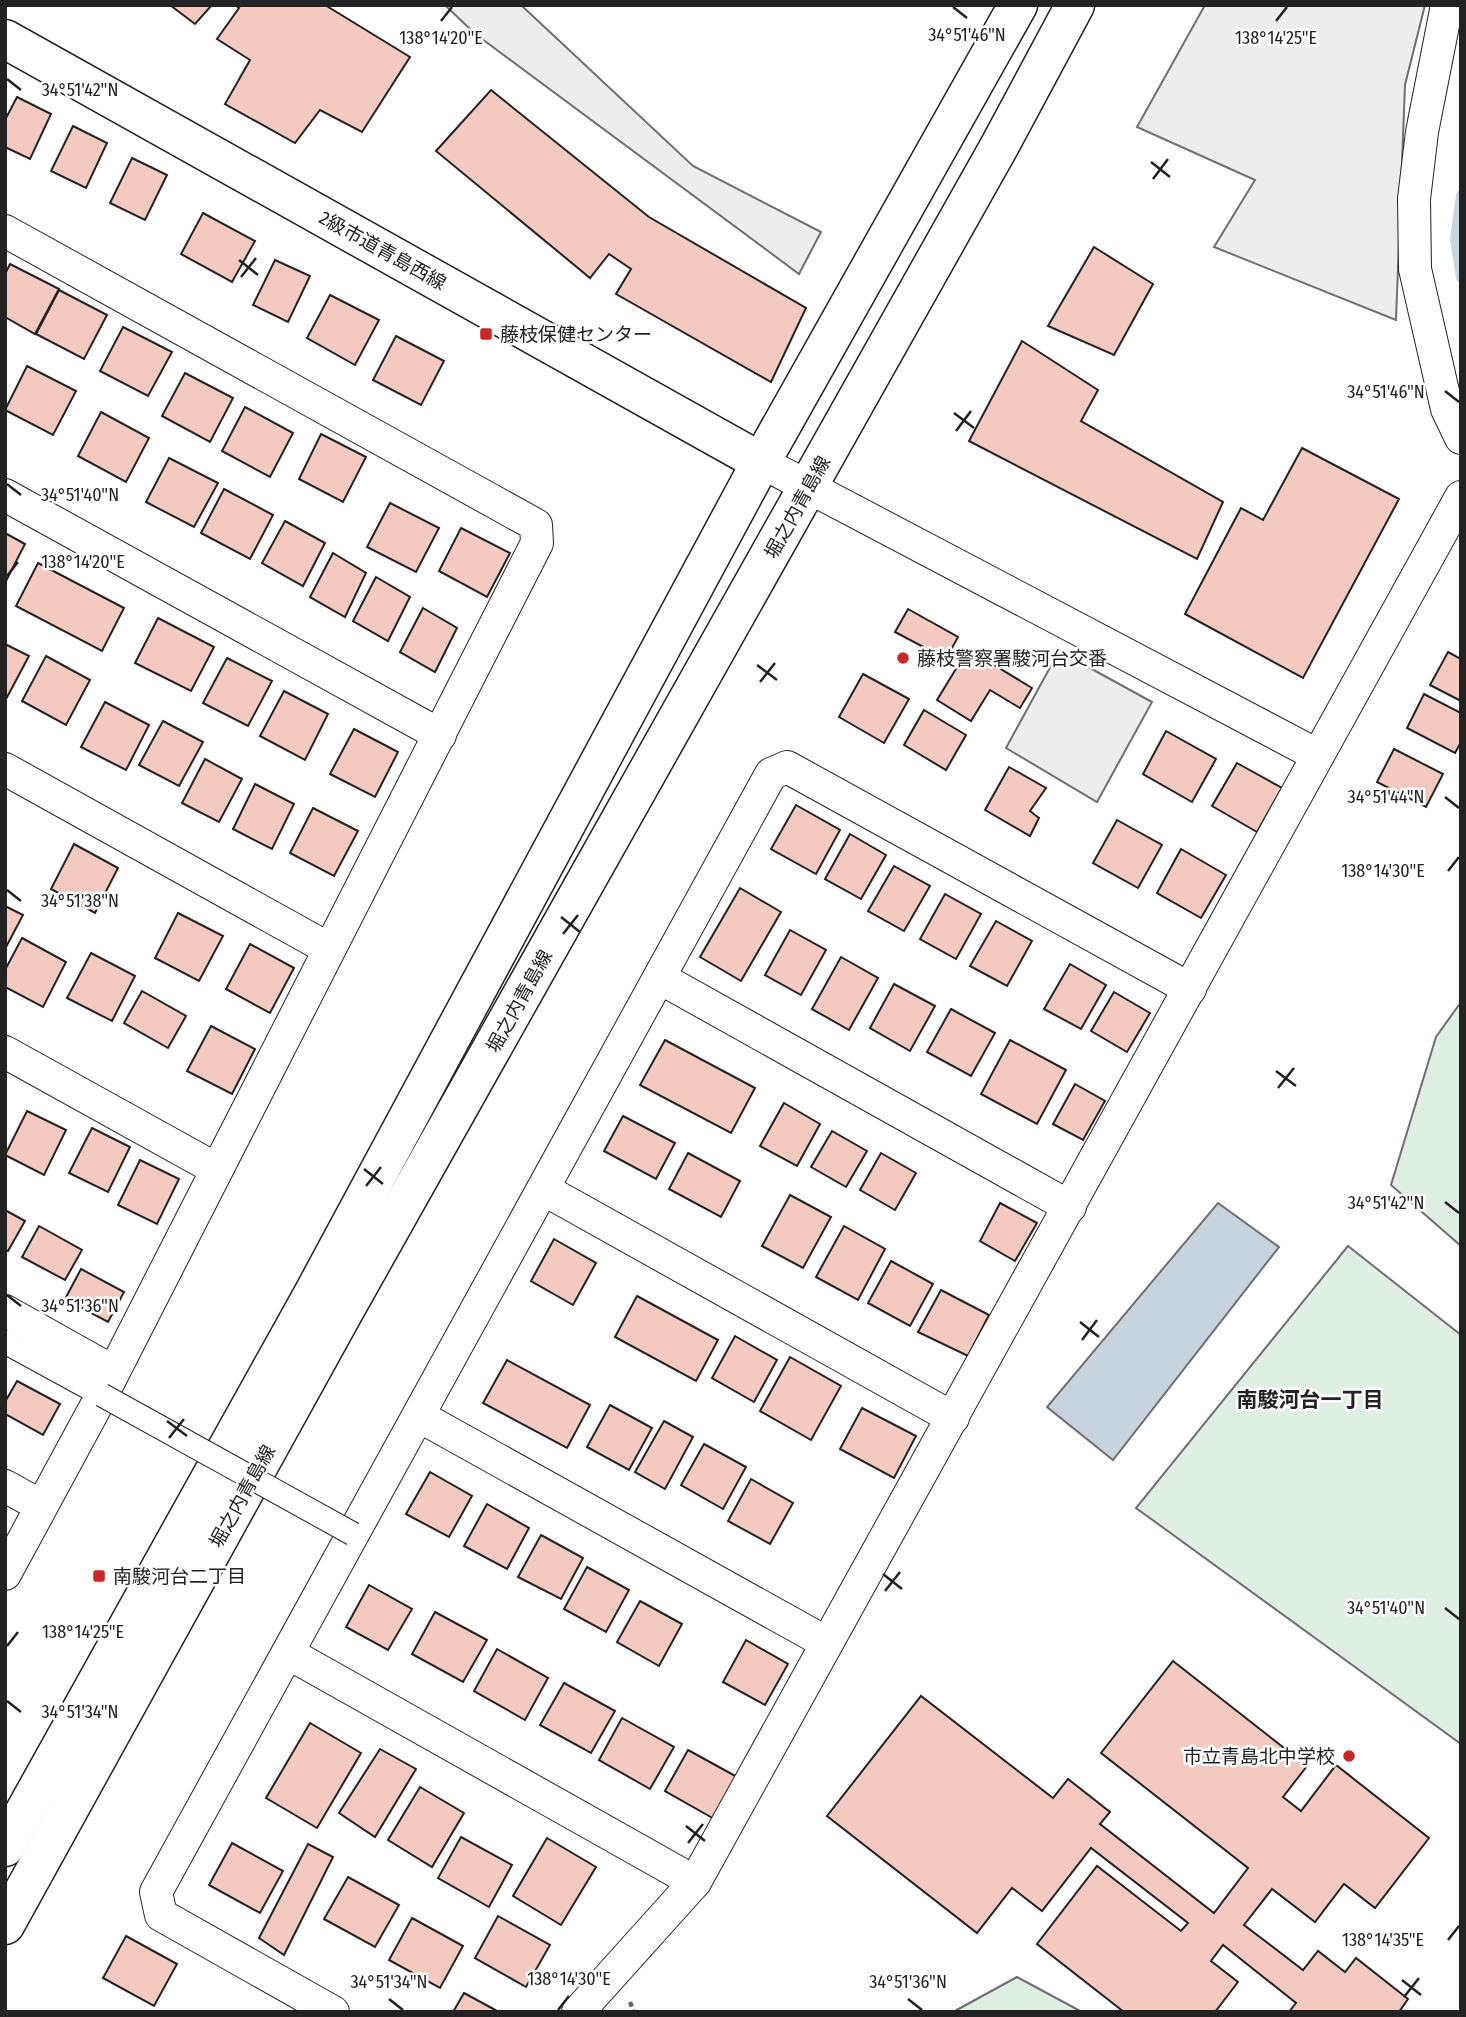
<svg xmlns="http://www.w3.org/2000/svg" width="1466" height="2017" viewBox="0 0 1466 2017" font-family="'Fira Sans Condensed','Noto Sans JP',sans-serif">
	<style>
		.green { fill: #e0efe3; stroke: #6f6f6f; stroke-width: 2 }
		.parking { fill: #ededed; stroke: #6f6f6f; stroke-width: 2 }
		.water { fill: #c7d3dd; stroke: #6f6f6f; stroke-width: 2 }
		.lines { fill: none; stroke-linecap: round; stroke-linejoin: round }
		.stream { stroke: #c7d3dd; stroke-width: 10 }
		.building { fill: #f3c9c0; stroke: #222; stroke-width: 2 }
		.pedestrian-casing { stroke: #222; stroke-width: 25 }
		.minor-casing { stroke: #222; stroke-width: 34 }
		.tertiary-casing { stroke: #222; stroke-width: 41 }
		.secondary-casing { stroke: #222; stroke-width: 41 }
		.path { stroke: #646464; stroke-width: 4.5; stroke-dasharray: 5 3.5; stroke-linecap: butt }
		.pedestrian { stroke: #fff; stroke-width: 23 }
		.minor { stroke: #fff; stroke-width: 32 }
		.tertiary { stroke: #fff; stroke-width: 38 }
		.secondary { stroke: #fff; stroke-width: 38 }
		.pedestrian-bridge-casing { stroke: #222; stroke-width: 25; stroke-linecap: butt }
		.pedestrian-bridge { stroke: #fff; stroke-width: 23 }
		.ticks { fill: none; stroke: #222; stroke-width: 2.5 }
		.poi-dot { fill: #c62828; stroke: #fff; stroke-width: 2.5 }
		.labels { text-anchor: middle; stroke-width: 5; stroke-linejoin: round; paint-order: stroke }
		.street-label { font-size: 19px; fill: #222; stroke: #fff }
		.poi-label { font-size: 19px; fill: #222; stroke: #fff; text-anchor: start }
		.neighbourhood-label { font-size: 21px; font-weight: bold; fill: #222; stroke: #fff }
		.ticks-label { font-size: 18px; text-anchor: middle; fill: #222; stroke: #fff; stroke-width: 5; stroke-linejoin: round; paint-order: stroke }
	</style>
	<rect width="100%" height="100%" fill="#fff"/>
	<!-- green -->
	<g class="green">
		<polygon points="1461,1002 1461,1246 1391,1185 1436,1037"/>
		<polygon points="1348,1246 1461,1335 1461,1744 1136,1508"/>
		<polygon points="1017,1977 1082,2012 953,2012"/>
	</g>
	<!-- parking -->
	<g class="parking">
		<polygon points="445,5 521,5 693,166 821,232 799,274 474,33"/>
		<polygon points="1205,5 1425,5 1405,85 1396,320 1214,247 1255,180 1137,127"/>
		<polygon points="1059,651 1152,702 1097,802 1006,748"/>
	</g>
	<!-- water -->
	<polygon class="water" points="1218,1203 1279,1247 1113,1460 1047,1407"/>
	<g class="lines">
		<!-- stream -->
		<polyline class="stream" points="1461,195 1455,239 1461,278"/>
	</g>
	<!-- building -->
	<g class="building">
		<polygon points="170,5 212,5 195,24"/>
		<polygon points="235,5 325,5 410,57 362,132 320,110 295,143 225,104 250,60 217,39 239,8"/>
		<polygon points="491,90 649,217 806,308 771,382 616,294 631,269 609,254 590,278 436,151"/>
		<polygon points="17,97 51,114 30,159 5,147 5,120"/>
		<polygon points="73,126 107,143 86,188 51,171"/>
		<polygon points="132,158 167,175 145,220 110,203"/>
		<polygon points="203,213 255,241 232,282 181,254"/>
		<polygon points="1094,247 1153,284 1114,355 1048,326"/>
		<polygon points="275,260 310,276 288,322 253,305"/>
		<polygon points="10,264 59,289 35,334 5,317 5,274"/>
		<polygon points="59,290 107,315 84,359 36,334"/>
		<polygon points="330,295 379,320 355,365 307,338"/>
		<polygon points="123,327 172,352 148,396 100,371"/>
		<polygon points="396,336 444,361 421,405 373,380"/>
		<polygon points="1022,341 1098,390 1081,421 1223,502 1197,559 969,441"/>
		<polygon points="27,366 76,391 53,435 5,410"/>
		<polygon points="185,373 233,398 210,442 162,416"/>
		<polygon points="245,407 293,433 270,477 222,451"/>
		<polygon points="101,412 149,438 126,482 78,456"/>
		<polygon points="321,434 366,457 343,502 299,479"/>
		<polygon points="1302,448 1399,499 1303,678 1185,614 1241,508 1263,520"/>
		<polygon points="169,458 218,483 194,527 146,502"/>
		<polygon points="224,489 273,515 250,559 201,533"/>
		<polygon points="390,503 439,528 416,572 367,547"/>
		<polygon points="285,521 325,543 303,586 262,563"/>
		<polygon points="461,528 510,553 487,597 439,571"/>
		<polygon points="5,533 25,544 5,583"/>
		<polygon points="333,553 366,573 345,617 310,597"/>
		<polygon points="38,563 124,608 102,651 16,606"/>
		<polygon points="376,577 410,597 388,641 353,621"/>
		<polygon points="423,608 457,628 435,672 400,652"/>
		<polygon points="908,609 958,637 946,659 895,632"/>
		<polygon points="158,618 214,647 191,691 135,663"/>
		<polygon points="5,644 29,656 5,701"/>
		<polygon points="968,649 1032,688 1020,708 990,690 971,721 937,700"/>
		<polygon points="1448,652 1461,659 1461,701 1430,685"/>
		<polygon points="46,656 90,680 66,725 22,701"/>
		<polygon points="227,658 272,681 248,726 203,703"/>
		<polygon points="863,674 909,699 884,743 839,717"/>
		<polygon points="284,691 328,714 305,760 260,736"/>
		<polygon points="1424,694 1461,713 1461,742 1455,753 1407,728"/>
		<polygon points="105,702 149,725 126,770 81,747"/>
		<polygon points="924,710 966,735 946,770 904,745"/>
		<polygon points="163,721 203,742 179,786 139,765"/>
		<polygon points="354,729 398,752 375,797 330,774"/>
		<polygon points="1166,731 1216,759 1192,802 1143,774"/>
		<polygon points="1394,749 1443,774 1426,807 1377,782"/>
		<polygon points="205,759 242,779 219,822 182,803"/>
		<polygon points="1237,763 1282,788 1257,832 1212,806"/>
		<polygon points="1009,767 1046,788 1030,811 1039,818 1030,836 985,810"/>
		<polygon points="255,784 294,804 272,849 233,829"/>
		<polygon points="796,805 840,830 816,874 771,849"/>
		<polygon points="313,808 358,831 334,876 290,853"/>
		<polygon points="1117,820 1162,845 1138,888 1093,863"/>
		<polygon points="850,834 886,855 861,899 825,879"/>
		<polygon points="74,844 118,868 95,913 51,889"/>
		<polygon points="1181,849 1226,875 1201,918 1157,893"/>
		<polygon points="894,866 930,886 904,931 868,911"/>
		<polygon points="740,888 781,912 741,981 700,957"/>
		<polygon points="945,894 981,914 956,959 920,939"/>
		<polygon points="5,906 23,915 5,949"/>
		<polygon points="178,913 223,936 199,981 155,958"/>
		<polygon points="996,921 1032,941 1007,986 970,966"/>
		<polygon points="790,930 826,950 801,995 765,975"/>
		<polygon points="22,938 66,962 43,1007 5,987 5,970"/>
		<polygon points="250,944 294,968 270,1013 226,989"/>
		<polygon points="91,953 135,976 112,1021 67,998"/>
		<polygon points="841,957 878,978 849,1030 812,1009"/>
		<polygon points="1070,964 1106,985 1081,1029 1044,1009"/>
		<polygon points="894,984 935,1006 910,1051 870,1028"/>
		<polygon points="142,991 186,1016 168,1048 124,1023"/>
		<polygon points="1114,992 1150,1013 1127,1052 1091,1031"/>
		<polygon points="951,1009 995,1033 971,1076 927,1052"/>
		<polygon points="211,1026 255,1049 232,1094 187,1071"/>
		<polygon points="665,1040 755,1088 731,1133 640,1085"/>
		<polygon points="1010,1040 1066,1070 1037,1124 981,1094"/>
		<polygon points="1075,1084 1105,1101 1083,1140 1053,1124"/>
		<polygon points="784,1103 820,1124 797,1166 760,1146"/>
		<polygon points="27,1111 66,1130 44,1175 5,1155"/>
		<polygon points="623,1116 675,1143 656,1179 604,1151"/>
		<polygon points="92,1128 130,1147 108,1192 69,1173"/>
		<polygon points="832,1131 867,1151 846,1187 811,1167"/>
		<polygon points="688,1153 740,1181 721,1217 669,1189"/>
		<polygon points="881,1153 916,1173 895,1210 860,1190"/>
		<polygon points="140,1160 179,1179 157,1224 118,1205"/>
		<polygon points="790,1195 831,1217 803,1268 762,1246"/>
		<polygon points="1000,1203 1037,1223 1015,1261 980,1241"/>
		<polygon points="5,1210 25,1221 8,1251 5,1250"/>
		<polygon points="39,1226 82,1250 65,1280 22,1257"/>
		<polygon points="844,1226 885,1249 858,1300 816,1277"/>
		<polygon points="554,1239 596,1263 573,1305 531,1281"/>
		<polygon points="891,1261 933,1284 910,1326 868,1303"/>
		<polygon points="81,1269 124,1292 108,1322 65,1299"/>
		<polygon points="941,1290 989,1315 968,1356 918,1332"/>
		<polygon points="637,1296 718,1340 696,1381 615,1337"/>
		<polygon points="735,1336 777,1360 754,1402 712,1378"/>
		<polygon points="790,1357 841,1386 811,1440 760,1411"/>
		<polygon points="507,1360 590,1405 567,1448 483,1403"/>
		<polygon points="17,1381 60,1404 43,1435 5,1414 5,1402"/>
		<polygon points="610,1405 652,1428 629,1470 587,1447"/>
		<polygon points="862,1408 916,1436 894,1478 840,1449"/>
		<polygon points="664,1421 693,1437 665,1489 635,1472"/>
		<polygon points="704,1444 746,1467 723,1509 681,1485"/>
		<polygon points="430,1472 472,1496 449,1537 406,1514"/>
		<polygon points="751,1479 793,1503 770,1544 728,1521"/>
		<polygon points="487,1504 529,1528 507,1569 464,1546"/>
		<polygon points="541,1535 583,1558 561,1599 518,1577"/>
		<polygon points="587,1567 629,1590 606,1632 564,1609"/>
		<polygon points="369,1585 412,1609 388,1650 346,1627"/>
		<polygon points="640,1601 682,1624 659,1666 617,1642"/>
		<polygon points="435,1612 487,1640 463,1682 412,1654"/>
		<polygon points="746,1640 788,1664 765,1705 723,1682"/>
		<polygon points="497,1649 548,1678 525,1720 474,1691"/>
		<polygon points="1173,1661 1307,1766 1283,1797 1301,1811 1336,1765 1429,1838 1375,1908 1344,1884 1315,1922 1272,1889 1244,1925 1303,1970 1318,1951 1345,1972 1356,1958 1408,1999 1399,2012 1289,2012 1296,2003 1223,1945 1211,1961 1238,1982 1215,2012 1124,2012 1037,1944 1097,1866 1181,1931 1188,1923 1091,1848 1042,1911 1012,1888 977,1933 827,1816 921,1696 1053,1798 1068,1779 1110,1812 1100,1824 1214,1913 1248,1868 1101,1753"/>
		<polygon points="564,1683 615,1711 591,1753 540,1725"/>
		<polygon points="622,1718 674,1747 650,1789 599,1760"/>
		<polygon points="310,1723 361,1753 317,1828 266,1798"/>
		<polygon points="380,1749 416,1769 375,1837 339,1813"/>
		<polygon points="688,1750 739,1778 716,1820 665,1791"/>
		<polygon points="420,1787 464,1813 432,1867 388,1840"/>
		<polygon points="461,1837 512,1865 489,1907 438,1878"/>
		<polygon points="547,1838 596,1867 561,1925 513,1896"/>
		<polygon points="232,1843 283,1871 260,1913 209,1885"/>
		<polygon points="308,1844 333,1857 284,1955 259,1938"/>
		<polygon points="348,1877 399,1905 375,1947 324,1919"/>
		<polygon points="498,1916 550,1945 526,1987 475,1958"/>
		<polygon points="412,1918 463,1946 440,1988 389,1960"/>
		<polygon points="126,1936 177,1964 154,2006 103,1978"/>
		<polygon points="464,1993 499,2012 453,2012"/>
	</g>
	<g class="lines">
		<!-- pedestrian casing -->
		<g class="pedestrian-casing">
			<polyline id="pedestrian" points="5,1342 102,1395"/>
		</g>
		<!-- minor casing -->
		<g class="minor-casing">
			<g id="minor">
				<polyline points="1447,5 1422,132 1414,199 1415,269 1447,409 1461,438"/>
				<polyline points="5,231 536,525 537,543 102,1395 5,1574"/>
				<polyline points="761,462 1317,755"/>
				<polyline points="5,495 440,735"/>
				<polyline points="5,769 329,949"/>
				<polyline points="660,978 1070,1207"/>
				<polyline points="5,1052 216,1169"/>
				<polyline points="543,1189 953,1418"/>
				<polyline points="5,1311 112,1371"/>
				<polyline points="419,1416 827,1643"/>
				<polyline points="5,1486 41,1506"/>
				<polyline points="288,1653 695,1882"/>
				<polyline points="333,2012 161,1915 156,1892 771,774 787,767 1190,989"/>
				<polyline points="578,2012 695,1882 1461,497"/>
			</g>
		</g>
		<!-- tertiary casing -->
		<g class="tertiary-casing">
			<polyline id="tertiary" points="5,39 761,462"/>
		</g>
		<!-- secondary casing -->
		<g class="secondary-casing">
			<g id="secondary">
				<polyline points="5,1847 312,1296 761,462 1018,5"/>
				<polyline points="5,1925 343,1313 1000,145 1075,5"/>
			</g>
		</g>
		<!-- path -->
		<polyline class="path" points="630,2002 634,2012"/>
		<!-- pedestrian -->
		<use href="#pedestrian" class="pedestrian"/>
		<!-- minor -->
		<use href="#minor" class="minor"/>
		<!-- tertiary -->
		<use href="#tertiary" class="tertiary"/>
		<!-- secondary -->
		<use href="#secondary" class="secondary"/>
		<!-- pedestrian-bridge casing -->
		<g class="pedestrian-bridge-casing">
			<polyline id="pedestrian-bridge" points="102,1395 353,1534"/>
		</g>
		<!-- pedestrian-bridge -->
		<use href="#pedestrian-bridge" class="pedestrian-bridge"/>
	</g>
	<!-- ticks -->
	<path class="ticks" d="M953 7 967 18M441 21 452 7M1276 21 1287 7M7 79 21 90M1151 162 1170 177M1153 179 1168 159M239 260 258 275M241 277 256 258M1445 391 1459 402M954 413 974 428M956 431 971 411M7 484 21 495M7 576 18 562M757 665 777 680M760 682 775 663M1445 797 1459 808M1448 871 1459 857M7 890 21 901M561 917 580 932M563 934 578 915M1276 1071 1296 1086M1278 1088 1294 1068M364 1169 383 1184M366 1186 381 1167M1445 1202 1459 1213M7 1295 21 1306M1080 1322 1099 1337M1082 1340 1097 1320M167 1421 187 1436M169 1438 184 1419M883 1574 902 1589M885 1591 900 1572M1445 1608 1459 1619M7 1646 18 1632M7 1701 21 1712M686 1826 705 1841M688 1843 703 1824M1448 1940 1459 1926M1402 1980 1421 1995M1404 1997 1419 1978M389 1999 403 2010M908 1999 922 2010M558 2010 569 1996"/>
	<!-- markers -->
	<g class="poi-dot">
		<rect x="479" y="327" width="14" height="14" rx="3.5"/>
		<circle cx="903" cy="658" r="7"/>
		<rect x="92" y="1569" width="14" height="14" rx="3.5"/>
		<circle cx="1349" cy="1756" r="7"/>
	</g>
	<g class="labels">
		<!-- street labels -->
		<g class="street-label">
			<text transform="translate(383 250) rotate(29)" y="7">2級市道青島西線</text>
			<text transform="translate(797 507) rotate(-61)" y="7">堀之内青島線</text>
			<text transform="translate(519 1001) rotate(-61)" y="7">堀之内青島線</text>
			<text transform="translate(242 1496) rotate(-61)" y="7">堀之内青島線</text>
		</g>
		<!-- poi labels -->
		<g class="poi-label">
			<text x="500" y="341">藤枝保健センター</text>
			<text x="917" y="665">藤枝警察署駿河台交番</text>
			<text x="113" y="1583">南駿河台二丁目</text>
			<text x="1335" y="1763" text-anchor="end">市立青島北中学校</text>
		</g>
		<!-- neighbourhood labels -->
		<g class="neighbourhood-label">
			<text x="1310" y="1407">南駿河台一丁目</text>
		</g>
	</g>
	<g class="ticks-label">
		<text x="967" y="41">34°51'46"N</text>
		<text x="441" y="44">138°14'20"E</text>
		<text x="1276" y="44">138°14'25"E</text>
		<text x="80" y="96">34°51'42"N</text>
		<text x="1386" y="398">34°51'46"N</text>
		<text x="80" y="501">34°51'40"N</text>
		<text x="83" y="568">138°14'20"E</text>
		<text x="1386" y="803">34°51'44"N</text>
		<text x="1383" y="877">138°14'30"E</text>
		<text x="80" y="907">34°51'38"N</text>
		<text x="1386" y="1209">34°51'42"N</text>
		<text x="80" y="1312">34°51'36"N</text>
		<text x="1386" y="1614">34°51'40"N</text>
		<text x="83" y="1638">138°14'25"E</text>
		<text x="80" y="1718">34°51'34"N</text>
		<text x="1383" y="1946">138°14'35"E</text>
		<text x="569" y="1985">138°14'30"E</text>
		<text x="389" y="1988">34°51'34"N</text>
		<text x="908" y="1988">34°51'36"N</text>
	</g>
	<!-- border -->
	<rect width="1466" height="2017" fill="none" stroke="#222222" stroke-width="14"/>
</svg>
